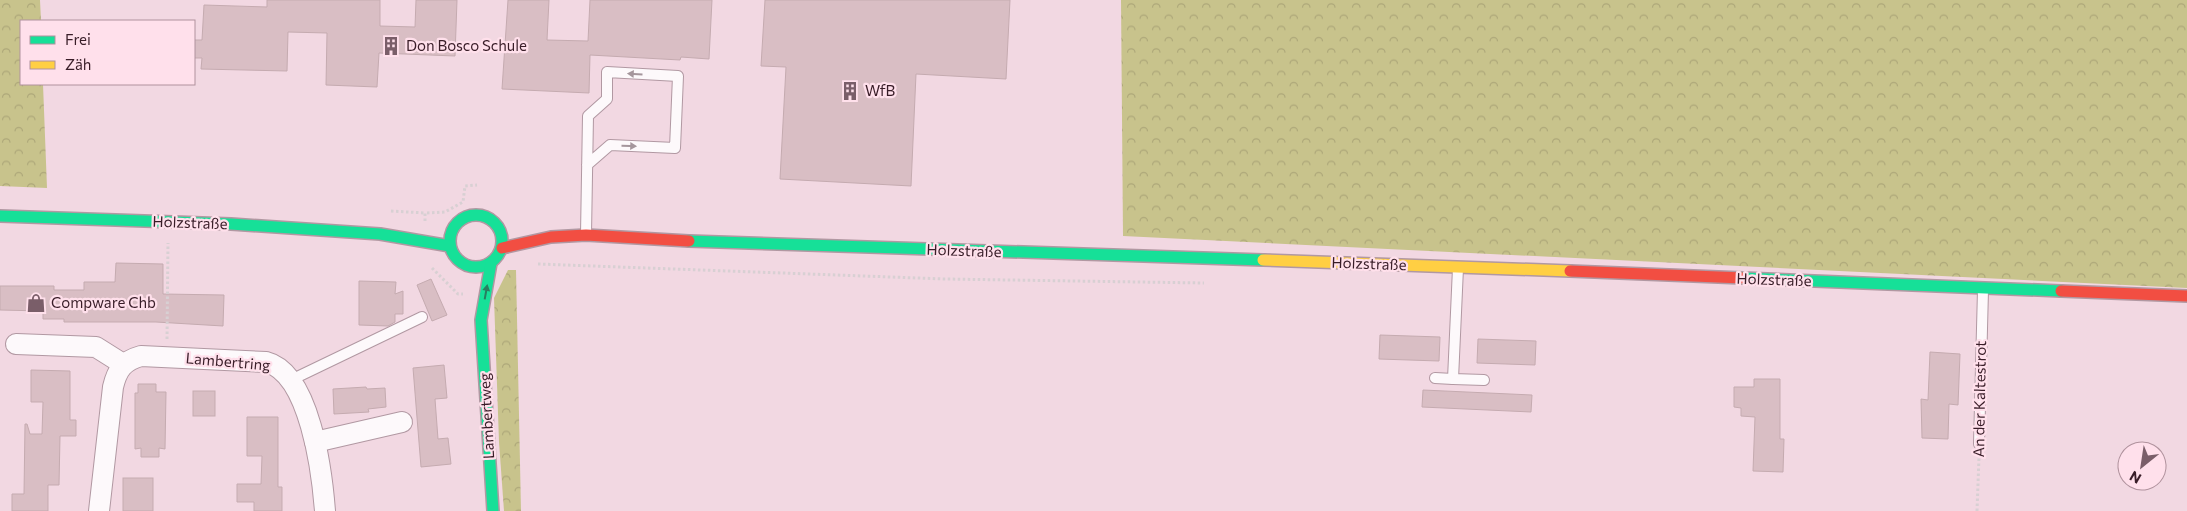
<svg xmlns="http://www.w3.org/2000/svg" width="2187" height="511" viewBox="0 0 2187 511" font-family="Commissioner,sans-serif">
	<style>
		.forest { fill: url(#forest-crowns) }
		.building { fill: #d9bec4; stroke: #c5abb0 }
		.lines { fill: none; stroke-linecap: round; stroke-linejoin: round }
		.lane-casing { stroke: #b198a2; stroke-width: 12 }
		.street-casing { stroke: #b198a2; stroke-width: 22 }
		.fast-casing { stroke: #b198a2; stroke-width: 14 }
		.slow-casing { stroke: #b198a2; stroke-width: 14 }
		.jam-casing { stroke: #b198a2; stroke-width: 14 }
		.path { stroke: #d8d0d3; stroke-width: 3; stroke-dasharray: 2.5 2.5; stroke-linecap: butt }
		.lane { stroke: #fdf9fb; stroke-width: 10 }
		.street { stroke: #fdf9fb; stroke-width: 20 }
		.fast { stroke: #16e098; stroke-width: 11 }
		.slow { stroke: #ffcf43; stroke-width: 11 }
		.jam { stroke: #f24e42; stroke-width: 11 }
		.oneway { fill: #a5969c }
		.oneway2 { fill: #287e60 }
		.labels { text-anchor: middle; stroke-width: 4.5; stroke-linejoin: round; paint-order: stroke }
		.poi-label { font-size: 15px; fill: #391d28; stroke: #ffe0eb; text-anchor: start }
		.street-label { font-size: 15px; fill: #391d28; stroke: #ffe0eb }
	</style>
	<defs>
		<pattern id="forest-crowns" width="20" height="18" patternUnits="userSpaceOnUse" patternTransform="scale(1.25)"><rect width="20" height="18" fill="#c8c38c"/><path d="M2 6a3 3 0 1 1 6 0M12 15a3 3 0 1 1 6 0" fill="none" stroke="#ada779"/></pattern>
	</defs>
	<rect width="100%" height="100%" fill="#f2d8e2"/>
	<!-- forest -->
	<g class="forest">
		<polygon points="0,0 40,0 41,21 21,21 21,84 43,84 47,188 0,186"/>
		<polygon points="1121,0 2187,0 2187,288 1123,236"/>
		<polygon points="508,270 516,270 521,511 504,511 499,442 494,298"/>
	</g>
	<!-- building -->
	<g class="building">
		<polygon points="267,0 380,0 380,26 415,27 416,0 457,0 455,56 379,53 377,87 326,85 327,33 288,32 287,71 201,69 202,58 194,58 194,40 202,40 204,5 267,7"/>
		<polygon points="508,0 549,0 547,40 588,41 590,0 712,0 709,59 681,57 680,60 590,55 589,93 502,89"/>
		<polygon points="765,0 1010,0 1006,79 916,74 911,186 780,179 786,67 761,66"/>
		<polygon points="116,263 163,264 163,294 224,295 223,326 156,322 64,322 64,319 43,319 43,311 0,310 0,286 54,286 54,290 84,290 84,282 115,282"/>
		<polygon points="431,279 447,315 432,321 417,285"/>
		<polygon points="359,281 396,282 395,294 403,291 403,314 395,314 395,322 388,326 359,325"/>
		<polygon points="1380,335 1440,337 1439,361 1379,359"/>
		<polygon points="1478,339 1536,341 1535,365 1477,363"/>
		<polygon points="1930,352 1960,354 1958,405 1949,404 1948,439 1922,438 1921,399 1928,400"/>
		<polygon points="444,365 447,398 435,399 438,439 448,438 451,464 421,467 413,368"/>
		<polygon points="31,370 70,371 70,420 76,420 76,436 60,436 59,485 48,485 48,511 12,511 12,494 24,494 25,424 27,424 30,434 42,434 43,402 31,402"/>
		<polygon points="1754,379 1780,379 1780,439 1784,439 1783,472 1753,471 1755,417 1741,416 1741,408 1734,407 1734,387 1754,387"/>
		<polygon points="138,384 156,384 156,392 166,392 165,449 159,448 159,457 141,457 141,448 135,449 135,393 138,393"/>
		<polygon points="366,387 367,389 385,388 386,407 368,409 369,412 334,414 333,389"/>
		<polygon points="1423,390 1532,395 1531,412 1422,407"/>
		<rect x="193" y="391" width="22" height="25"/>
		<polygon points="247,417 278,417 278,487 282,487 282,511 254,511 254,502 237,502 237,484 261,484 262,456 247,456"/>
		<rect x="123" y="478" width="30" height="33"/>
	</g>
	<g class="lines">
		<!-- lane casing -->
		<g class="lane-casing">
			<g id="lane">
				<polyline points="586,234 588,116 607,99 607,72 678,76 675,148 610,145 587,165"/>
				<polyline points="1458,268 1453,379 1484,380"/>
				<polyline points="1435,378 1453,379"/>
				<polyline points="291,380 422,317"/>
				<polyline points="1979,444 1983,290"/>
			</g>
		</g>
		<!-- street casing -->
		<g class="street-casing">
			<g id="street">
				<polyline points="16,344 96,347 123,364"/>
				<polyline points="315,442 402,422"/>
				<path d="M99 511 113 387C117 370 123 361 141 356L266 362C310 373 322 472 325 511"/>
			</g>
		</g>
		<!-- fast casing -->
		<g class="fast-casing">
			<g id="fast">
				<circle cx="476" cy="241" r="26"/>
				<polyline points="0,216 231,224 380,234 450,246"/>
				<polyline points="689,241 1263,260"/>
				<polyline points="491,263 481,320 493,511"/>
				<polyline points="1743,278 2061,291"/>
			</g>
		</g>
		<!-- slow casing -->
		<g class="slow-casing">
			<polyline id="slow" points="1263,260 1570,271"/>
		</g>
		<!-- jam casing -->
		<g class="jam-casing">
			<g id="jam">
				<polyline points="502,248 551,237 586,235 689,241"/>
				<polyline points="1570,271 1743,278"/>
				<polyline points="2061,291 2187,296"/>
			</g>
		</g>
		<!-- path -->
		<g class="path">
			<polyline points="391,211 425,213"/>
			<polyline points="425,221 425,213 445,212 463,202 465,186 477,185"/>
			<polyline points="538,264 945,279 1204,283"/>
			<polyline points="432,268 458,294 463,294"/>
			<polyline points="167,339 168,243"/>
			<polyline points="1977,511 1979,457"/>
		</g>
		<!-- lane -->
		<use href="#lane" class="lane"/>
		<!-- street -->
		<use href="#street" class="street"/>
		<!-- fast -->
		<use href="#fast" class="fast"/>
		<!-- slow -->
		<use href="#slow" class="slow"/>
		<!-- jam -->
		<use href="#jam" class="jam"/>
	</g>
	<!-- one-way arrows -->
	<defs><path id="oneway-solid" d="M-6-.8H1V-3.2L6.5 0L1 3.2V.8H-6Z" transform="scale(1.25)"/></defs>
	<g class="oneway">
		<use href="#oneway-solid" transform="translate(635 74) rotate(-177)"/>
		<use href="#oneway-solid" transform="translate(629 146) rotate(2)"/>
	</g>
	<use class="oneway2" href="#oneway-solid" transform="translate(486 292) rotate(-80)"/>
	<!-- icons -->
	<defs>
		<g id="building-bare" transform="scale(1.5)"><path d="M-4-6H4V6H1V3H-1V6H-4ZM-2.5-4.3h1.7v1.8h-1.7ZM.8-4.3h1.7v1.8H.8ZM-2.5-1h1.7V.8h-1.7ZM.8-1h1.7V.8H.8Z" fill="#7a5e69" stroke="#ffe0eb" stroke-width="2.5" paint-order="stroke"/></g>
		<g id="shop-bare" transform="scale(1.5)"><path d="M-5-2.5h2.3a2.7 3.5 0 0 1 5.4 0H5L5.5 6h-11ZM-1.5-2.5h3a1.5 2.3 0 0 0-3 0Z" fill="#7a5e69" stroke="#ffe0eb" stroke-width="2.5" paint-order="stroke"/></g>
	</defs>
	<g fill-rule="evenodd">
		<use href="#building-bare" x="391" y="46"/>
		<use href="#building-bare" x="850" y="91"/>
		<use href="#shop-bare" x="36" y="303"/>
	</g>
	<g class="labels">
		<!-- poi labels -->
		<g class="poi-label">
			<text x="406" y="51">Don Bosco Schule</text>
			<text x="865" y="96">WfB</text>
			<text x="51" y="308">Compware Chb</text>
		</g>
		<!-- street labels -->
		<g class="street-label">
			<text transform="translate(190 223) rotate(2)" y="5">Holzstraße</text>
			<text transform="translate(964 251) rotate(2)" y="5">Holzstraße</text>
			<text transform="translate(1369 264) rotate(2)" y="5">Holzstraße</text>
			<text transform="translate(1774 280) rotate(2)" y="5">Holzstraße</text>
			<text transform="translate(228 362) rotate(5)" y="5">Lambertring</text>
			<text transform="translate(1980 399) rotate(-89)" y="5">An der Kaltestrot</text>
			<text transform="translate(487 416) rotate(-93)" y="5">Lambertweg</text>
		</g>
	</g>
	<!-- legend -->
	<rect x="20" y="20" width="175" height="65" fill="#ffe0eb" stroke="#b0929d"/>
	<rect x="30" y="36" width="25" height="8" fill="#16e098" stroke="#b0929d"/>
	<text x="65" y="45" font-size="15" fill="#391d28">Frei</text>
	<rect x="30" y="61" width="25" height="8" fill="#ffcf43" stroke="#b0929d"/>
	<text x="65" y="70" font-size="15" fill="#391d28">Zäh</text>
	<!-- north arrow -->
	<g transform="translate(2142 466) rotate(210)"><circle r="24" fill="#ffe0eb" stroke="#b0929d"/>
	<path d="M0-4L9 19L0 12L-9 19Z" fill="#7a5e69"/>
	<text y="-8" font-size="14" font-weight="bold" text-anchor="middle" fill="#391d28">N</text>
	</g>
</svg>
